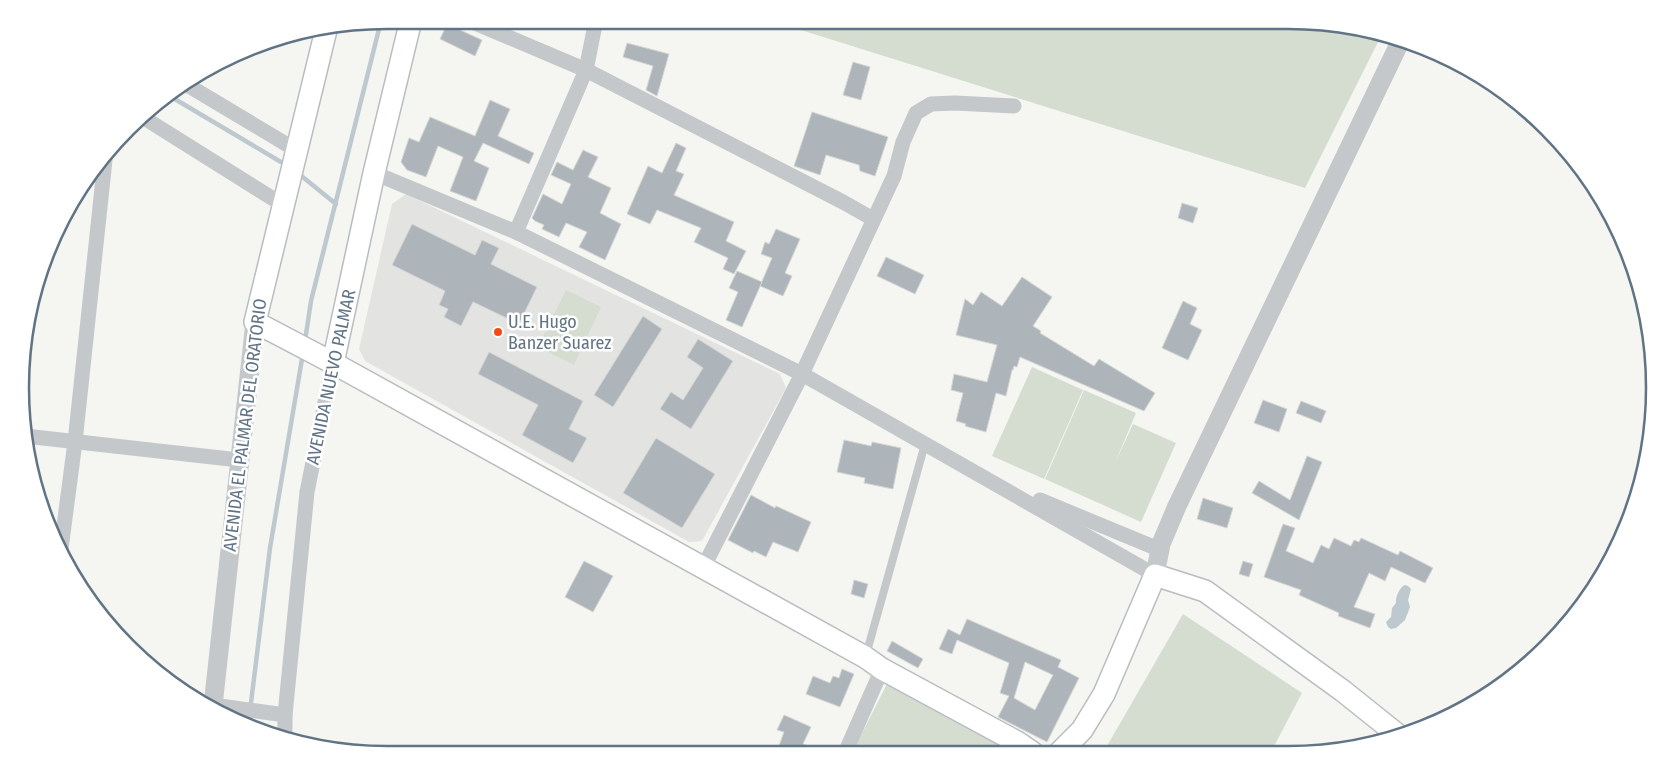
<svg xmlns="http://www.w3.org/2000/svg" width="1675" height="775" viewBox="0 0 1675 775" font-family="'Fira Sans Condensed',sans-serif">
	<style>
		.built { fill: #e3e4e2 }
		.green { fill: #d5ddd1 }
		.water { fill: #bdc9cf }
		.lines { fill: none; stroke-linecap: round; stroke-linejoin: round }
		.stream { stroke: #bdc9cf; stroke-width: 4.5 }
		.building { fill: #adb5bb; stroke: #d6d6d4; fill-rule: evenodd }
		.secondary-casing { stroke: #b8bdc2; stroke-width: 24 }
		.service { stroke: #c4c8cb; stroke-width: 8 }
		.minor { stroke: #c4c8cb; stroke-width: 15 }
		.tertiary { stroke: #c4c8cb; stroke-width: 19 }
		.secondary { stroke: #fff; stroke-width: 21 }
		.poi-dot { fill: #f54a11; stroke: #fff; stroke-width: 2 }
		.labels { text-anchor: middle; stroke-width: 5; stroke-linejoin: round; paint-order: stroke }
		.poi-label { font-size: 18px; fill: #617485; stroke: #fff; text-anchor: start }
		.street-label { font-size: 18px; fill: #617485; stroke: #fff }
		.rim { fill: none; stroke: #617485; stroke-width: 2.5 }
	</style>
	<rect width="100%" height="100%" fill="#f5f5f1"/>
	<!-- built -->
	<polygon class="built" points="406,194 780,374 786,388 702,541 689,542 365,361 359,349 392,204"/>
	<!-- green -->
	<g class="green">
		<polygon points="769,20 1288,20 1359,27 1382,34 1305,188"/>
		<polygon points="566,290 601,307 574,365 538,347"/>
		<polygon points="1032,367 1083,390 1044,479 992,456"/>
		<polygon points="1084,390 1136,413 1115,463 1133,424 1176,443 1141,522 1045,479"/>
		<polygon points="1183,614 1302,693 1271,752 1103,753"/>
		<polygon points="888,682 1013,749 1013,753 852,753"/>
	</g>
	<!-- water -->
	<path class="water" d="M1405 585 1408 586 1411 589 1408 600 1410 607 1405 620 1396 628 1391 629 1388 627 1386 622 1391 617 1392 608 1396 603C1395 597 1400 587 1405 585Z"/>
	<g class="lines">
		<!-- stream -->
		<g class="stream">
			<polyline points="168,95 281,162"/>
			<polyline points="299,174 336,204"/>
			<polyline points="305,341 311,301 381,21"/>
			<polyline points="248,727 270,548 303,353"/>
		</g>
	</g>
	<!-- building -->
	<g class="building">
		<polygon points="447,24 482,40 475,56 440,39"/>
		<polygon points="627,43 669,54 657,96 646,90 653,66 623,57"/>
		<polygon points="853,62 870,67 861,100 843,95"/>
		<polygon points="490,100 510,109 498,136 534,153 529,164 483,143 474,161 489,168 476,201 450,191 463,157 438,146 426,177 407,170 401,162 409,138 419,142 430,117 475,136"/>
		<polygon points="812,112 888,137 875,176 860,171 859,165 826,155 820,175 794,166"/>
		<polygon points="676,143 686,148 676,171 684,174 674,195 734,222 726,241 746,251 734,274 723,269 728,258 694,242 701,228 657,210 650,224 627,214 648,166 662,173"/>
		<polygon points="583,150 598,157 588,177 611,188 600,213 621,224 605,260 579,247 587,232 566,223 559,237 542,229 544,225 535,221 532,218 543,194 562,204 571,184 551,175 557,162 573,170"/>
		<polygon points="1182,203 1198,208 1193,223 1178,218"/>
		<polygon points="412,224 475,255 482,240 499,248 491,264 537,287 519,324 473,302 461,326 444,317 448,309 439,305 445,291 392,265"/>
		<polygon points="776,229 800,239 785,273 792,276 783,296 760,286 772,258 761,254 765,242 769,244"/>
		<polygon points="886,257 924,275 915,294 877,276"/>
		<polygon points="737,271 762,282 742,327 726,320 738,292 729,288"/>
		<polygon points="1022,277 1052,297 1033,326 1041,331 1040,333 1094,366 1099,359 1155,393 1144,411 1020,357 1017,367 1014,366 1013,370 1012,370 1006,396 996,393 986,432 965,426 966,424 956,421 963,393 951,390 954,374 987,382 997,345 956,335 965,299 973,305 981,292 1002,306"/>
		<polygon points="1183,301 1197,308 1190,324 1202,330 1188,360 1162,348"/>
		<polygon points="643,316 662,329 613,407 594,395"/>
		<polygon points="698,339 733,361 691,429 660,409 671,392 683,400 703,368 687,357"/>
		<polygon points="489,352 583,401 569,429 587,438 573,463 522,435 538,405 478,374"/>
		<polygon points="1263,400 1287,409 1279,432 1254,423"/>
		<polygon points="1301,401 1326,411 1321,423 1296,413"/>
		<polygon points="656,438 715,474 682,528 623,493"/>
		<polygon points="844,440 871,446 872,442 901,448 893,489 864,483 865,478 837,472"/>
		<polygon points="1307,456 1322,462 1299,520 1252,493 1259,481 1290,500"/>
		<polygon points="751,495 775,508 776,506 811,522 798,552 773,542 766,557 754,551 753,553 728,540"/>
		<polygon points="1203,498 1233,508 1227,528 1197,519"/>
		<polygon points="1283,524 1295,528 1286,551 1313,563 1321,545 1329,549 1334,538 1351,546 1354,540 1359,542 1361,538 1398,555 1400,551 1433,568 1425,583 1391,567 1385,581 1369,573 1354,607 1375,614 1370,628 1338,616 1339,613 1299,595 1301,590 1264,577"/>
		<polygon points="584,561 613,576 593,612 565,597"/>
		<polygon points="1243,561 1253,564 1249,577 1239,574"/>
		<polygon points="854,580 868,584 864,598 851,594"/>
		<path d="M967 619 1061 660 1058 667 1079 678 1047 742 998 717 1009 696 1000 693 1009 663 957 640 952 654 939 649 948 629 960 635ZM1025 662 1053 675 1035 710 1014 698Z"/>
		<polygon points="892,641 923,659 918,668 887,651"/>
		<polygon points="842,669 854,674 840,707 806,694 813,676 830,683 833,676 839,678"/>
		<polygon points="784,715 811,727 803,744 827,752 826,754 776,754 784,732 777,730"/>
	</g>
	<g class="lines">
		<!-- secondary casing -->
		<g class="secondary-casing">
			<g id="secondary">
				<polyline points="326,30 255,322 333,363 865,657 882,669 1017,742 1033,753"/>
				<polyline points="333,363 374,173 411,20"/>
				<polyline points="1059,753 1082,730 1104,694 1155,575 1205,591 1343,691 1398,735"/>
			</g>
		</g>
		<!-- service -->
		<polyline class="service" points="866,655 925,444"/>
		<!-- minor -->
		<g class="minor">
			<polyline points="468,20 586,70 843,202 873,219"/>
			<polyline points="184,83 296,150"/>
			<polyline points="141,116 283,205"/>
			<polyline points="374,173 516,232 802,374 1155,575"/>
			<polyline points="516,232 586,70 596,20"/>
			<polyline points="25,436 239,460"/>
			<polyline points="1040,500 1151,546 1161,544"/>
			<polyline points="61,549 75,442 105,160"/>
			<polyline points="703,568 802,374 894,176 903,142 916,113 931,104 955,103 1014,106"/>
			<polyline points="213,705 285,715"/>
			<polyline points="285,739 285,715 307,492 333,363"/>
			<polyline points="845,753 882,669"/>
		</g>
		<!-- tertiary -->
		<g class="tertiary">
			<polyline points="1155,575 1161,544 1177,506 1401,40"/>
			<polyline points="213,706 255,322"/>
		</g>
		<!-- secondary -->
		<use href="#secondary" class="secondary"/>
	</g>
	<!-- markers -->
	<circle class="poi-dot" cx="498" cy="332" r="5"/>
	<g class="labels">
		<!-- poi labels -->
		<g class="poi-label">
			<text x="508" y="328">U.E. Hugo<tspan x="508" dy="21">Banzer Suarez</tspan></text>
		</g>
		<!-- street labels -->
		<g class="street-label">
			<text transform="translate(331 377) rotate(-78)" y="6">AVENIDA NUEVO PALMAR</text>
			<text transform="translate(245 425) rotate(-83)" y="6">AVENIDA EL PALMAR DEL ORATORIO</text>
		</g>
	</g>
	<!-- crop -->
	<path d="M0 0H1675V775H0ZM387 29H1288A358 358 0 0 1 1646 387V388A358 358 0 0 1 1288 746H387A358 358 0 0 1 29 388V387A358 358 0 0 1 387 29Z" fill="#fff" fill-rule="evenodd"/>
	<path class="rim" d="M387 29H1288A358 358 0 0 1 1646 387V388A358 358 0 0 1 1288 746H387A358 358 0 0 1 29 388V387A358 358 0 0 1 387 29Z"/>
</svg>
